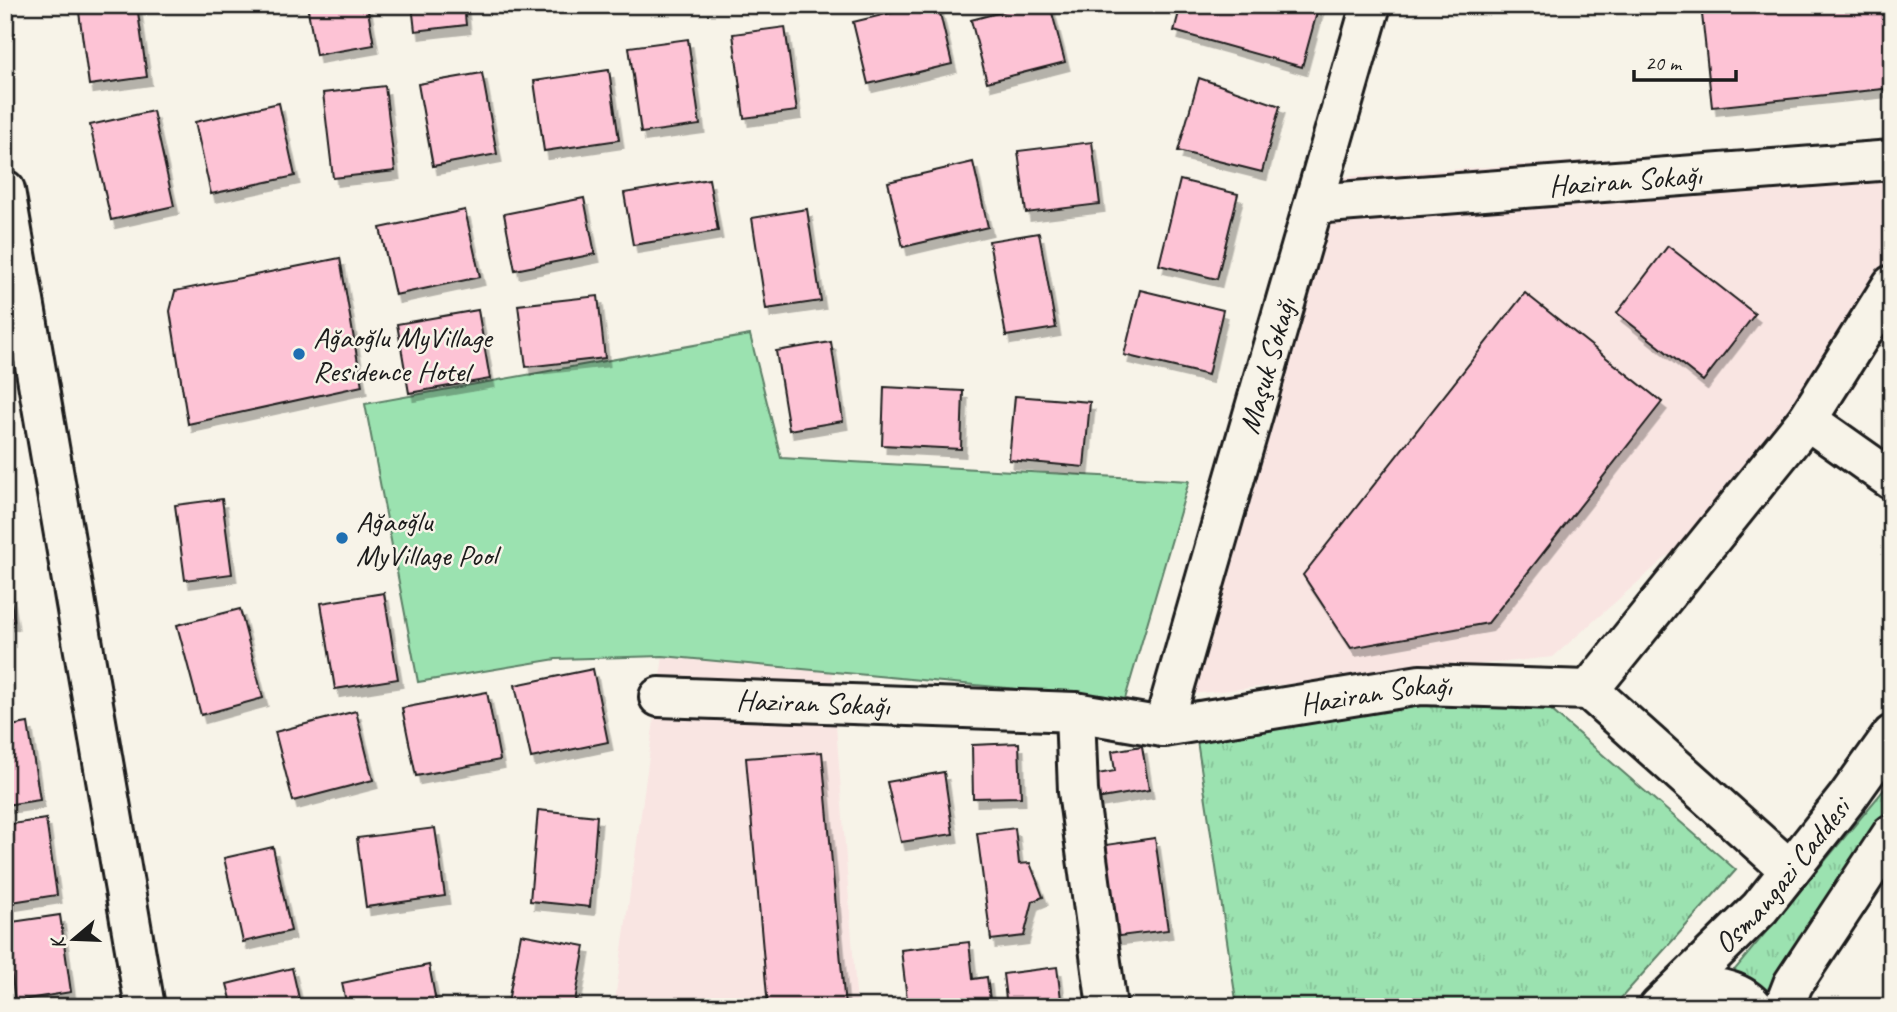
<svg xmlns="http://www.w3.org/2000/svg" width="1897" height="1012" viewBox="0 0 1897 1012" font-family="Caveat,sans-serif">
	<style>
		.built { fill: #f9e5e2 }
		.grass { fill: url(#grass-tufts); stroke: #5c7f66; stroke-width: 2 }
		.park { fill: #9be2b0; stroke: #5c7f66; stroke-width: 2 }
		.building { fill: #fdc3d5; stroke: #1c1c1c; stroke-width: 2; filter: url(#shadow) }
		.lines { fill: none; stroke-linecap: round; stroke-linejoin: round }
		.street-casing { stroke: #1c1c1c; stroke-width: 44 }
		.primary-casing { stroke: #1c1c1c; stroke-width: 44 }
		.street { stroke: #f7f3e8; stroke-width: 38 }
		.primary { stroke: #f7f3e8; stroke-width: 38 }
		.poi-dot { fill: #1f6fb2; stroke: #f7f3e8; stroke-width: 2.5 }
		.labels { text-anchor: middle; stroke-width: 5; stroke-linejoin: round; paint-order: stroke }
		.street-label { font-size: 30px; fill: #1c1c1c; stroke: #f7f3e8 }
		.poi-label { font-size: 30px; fill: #1c1c1c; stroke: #f7f3e8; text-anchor: start }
	</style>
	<defs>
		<pattern id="grass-tufts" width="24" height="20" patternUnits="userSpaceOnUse" patternTransform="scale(1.75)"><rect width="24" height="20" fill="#9be2b0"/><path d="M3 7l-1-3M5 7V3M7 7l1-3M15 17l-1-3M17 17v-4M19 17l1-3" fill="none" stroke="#85c197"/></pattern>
		<filter id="shadow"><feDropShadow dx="4.5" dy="8" stdDeviation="0" flood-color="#0004"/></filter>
	</defs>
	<rect width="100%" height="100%" fill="#f7f3e8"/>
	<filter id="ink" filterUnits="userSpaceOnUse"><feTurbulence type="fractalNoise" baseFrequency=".0143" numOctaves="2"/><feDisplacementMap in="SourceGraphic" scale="14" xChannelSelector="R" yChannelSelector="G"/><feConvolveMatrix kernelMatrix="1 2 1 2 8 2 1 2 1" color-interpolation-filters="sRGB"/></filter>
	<g filter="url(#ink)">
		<!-- built -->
		<g class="built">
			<polygon points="1892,140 1892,324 1849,396 1553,657 1181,695 1341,177"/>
			<polygon points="663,656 832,671 857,1007 614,1007"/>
		</g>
		<!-- grass -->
		<g class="grass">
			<polygon points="1521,684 1736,870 1613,1007 1237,1007 1196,734"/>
			<polygon points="1892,780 1892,802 1813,921 1772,1003 1732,973"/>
		</g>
		<!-- park -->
		<polygon class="park" points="750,335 781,458 1189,481 1125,699 663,656 556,659 418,682 365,404"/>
		<!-- building -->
		<g class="building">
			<polygon points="78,5 137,5 147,77 89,85"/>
			<polygon points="307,5 367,5 374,45 316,55"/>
			<polygon points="412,5 464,5 466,25 415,31"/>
			<polygon points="924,5 938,5 952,64 868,84 853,22"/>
			<polygon points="1028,5 1050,5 1065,62 987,82 971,20"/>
			<polygon points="1181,5 1319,5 1302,67 1174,31"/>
			<polygon points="1701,5 1892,5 1892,88 1712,107"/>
			<polygon points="785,27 797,111 744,118 733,34"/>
			<polygon points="688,39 700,125 641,133 629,47"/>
			<polygon points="609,70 619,140 544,151 534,81"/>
			<polygon points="482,73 497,154 433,166 418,84"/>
			<polygon points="1199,78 1280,106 1262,172 1178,151"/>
			<polygon points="385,86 395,171 333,178 323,93"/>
			<polygon points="279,103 295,176 211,194 195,122"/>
			<polygon points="153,111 174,206 111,220 90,125"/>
			<polygon points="1092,142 1100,204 1026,213 1018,151"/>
			<polygon points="973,162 988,227 903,247 888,182"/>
			<polygon points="709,179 718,231 633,245 624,193"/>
			<polygon points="1180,180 1238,194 1217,279 1159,265"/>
			<polygon points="584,198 595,254 515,270 504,214"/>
			<polygon points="807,209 821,301 766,309 752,218"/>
			<polygon points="465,210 480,277 395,295 380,228"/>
			<polygon points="1039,233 1056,328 1006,336 989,241"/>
			<polygon points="1668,246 1755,314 1703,381 1617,313"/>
			<polygon points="340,258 362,386 188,424 170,311 175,291"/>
			<polygon points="1140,290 1223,310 1208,375 1124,355"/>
			<polygon points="1525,293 1662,402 1488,623 1351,648 1303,575"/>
			<polygon points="598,296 605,358 526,367 518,305"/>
			<polygon points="478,310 490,379 409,393 397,324"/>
			<polygon points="831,342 843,421 789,430 776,351"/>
			<polygon points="884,387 963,391 961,449 882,445"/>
			<polygon points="1015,396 1090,402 1084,467 1009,460"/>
			<polygon points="222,499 232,574 185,580 175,505"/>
			<polygon points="5,562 14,621 5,623"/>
			<polygon points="384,593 398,679 335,689 321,603"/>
			<polygon points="240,609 263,698 201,715 177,625"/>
			<polygon points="593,669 608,742 531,758 515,685"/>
			<polygon points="487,692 500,760 416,776 402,708"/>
			<polygon points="356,711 373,780 293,801 275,732"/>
			<polygon points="28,723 40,800 5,805 5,727"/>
			<polygon points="1019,743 1021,797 973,798 972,745"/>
			<polygon points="1142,746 1149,790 1096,799 1092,775 1115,771 1112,751"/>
			<polygon points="822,752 845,1007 768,1007 746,758"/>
			<polygon points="944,772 953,834 901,842 887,782"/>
			<polygon points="538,810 597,816 590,907 530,901"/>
			<polygon points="46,819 57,895 5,903 5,825"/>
			<polygon points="435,828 445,896 366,907 357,838"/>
			<polygon points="1015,828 1019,864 1030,863 1043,897 1033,901 1024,936 991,940 977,833"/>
			<polygon points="1155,838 1168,930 1112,937 1099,846"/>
			<polygon points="273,847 291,931 243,942 224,858"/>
			<polygon points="60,915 71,992 15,1001 5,923"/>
			<polygon points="521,934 585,946 574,1007 507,1007"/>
			<polygon points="969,942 973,979 987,977 991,1007 908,1007 901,950"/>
			<polygon points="429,965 437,1007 347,1007 342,983"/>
			<polygon points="1057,967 1062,1007 1007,1007 1003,974"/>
			<polygon points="292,968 301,1007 233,1007 227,984"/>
		</g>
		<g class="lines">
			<!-- street casing -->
			<g class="street-casing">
				<g id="street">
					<polyline points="5,190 145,1007"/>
					<path id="s1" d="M1314 204 1892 160"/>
					<polyline points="1807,420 1892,480"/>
					<polyline points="1589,690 1790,870"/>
					<path id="s2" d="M659 697 1075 712 1163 727 1420 685 1589 690 1807 420 1892 285"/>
					<polyline points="1075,712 1078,791 1107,1007"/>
					<path id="s3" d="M1163 727 1371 5"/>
				</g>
			</g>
			<!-- primary casing -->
			<g class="primary-casing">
				<g id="primary">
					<path d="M1667 1002C1673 999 1679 994 1686 991 1708 983 1738 989 1754 1007"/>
					<path id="s4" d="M1659 1007 1760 908 1847 798 1892 735"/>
					<polyline points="1784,1007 1793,984 1892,834"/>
				</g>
			</g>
			<!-- street -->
			<use href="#street" class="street"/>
			<!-- primary -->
			<use href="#primary" class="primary"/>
		</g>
	</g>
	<!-- markers -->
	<g class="poi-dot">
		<circle cx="299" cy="354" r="7"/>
		<circle cx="342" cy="538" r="7"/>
	</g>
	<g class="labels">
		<!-- street labels -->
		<g class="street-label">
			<text dy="10" stroke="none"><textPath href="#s1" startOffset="312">Haziran Sokağı</textPath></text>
			<text dy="10" stroke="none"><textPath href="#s3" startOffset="376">Maşuk Sokağı</textPath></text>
			<text dy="10" stroke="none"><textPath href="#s2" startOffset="721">Haziran Sokağı</textPath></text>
			<text dy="10" stroke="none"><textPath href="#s2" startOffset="154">Haziran Sokağı</textPath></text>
			<text dy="10" stroke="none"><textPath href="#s4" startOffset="180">Osmangazi Caddesi</textPath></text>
		</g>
		<!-- poi labels -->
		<g class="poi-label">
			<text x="313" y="347">Ağaoğlu MyVillage<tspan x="313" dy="34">Residence Hotel</tspan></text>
			<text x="356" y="531">Ağaoğlu<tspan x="356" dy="34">MyVillage Pool</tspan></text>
		</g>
	</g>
	<!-- margin -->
	<rect width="1897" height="1012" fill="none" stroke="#f7f3e8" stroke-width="28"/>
	<rect x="14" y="14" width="1869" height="984" fill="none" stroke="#1c1c1c" stroke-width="2.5" filter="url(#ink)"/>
	<!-- north arrow -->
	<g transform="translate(74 939) rotate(251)" stroke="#f7f3e8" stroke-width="5" paint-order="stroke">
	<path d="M0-5L12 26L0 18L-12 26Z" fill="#1c1c1c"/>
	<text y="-10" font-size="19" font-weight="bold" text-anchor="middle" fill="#1c1c1c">K</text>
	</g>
	<!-- scale -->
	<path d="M1634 70v10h102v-10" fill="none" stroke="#1c1c1c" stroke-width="3.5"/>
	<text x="1645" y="70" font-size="21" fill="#1c1c1c" stroke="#f7f3e8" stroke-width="5" paint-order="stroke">20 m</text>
</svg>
